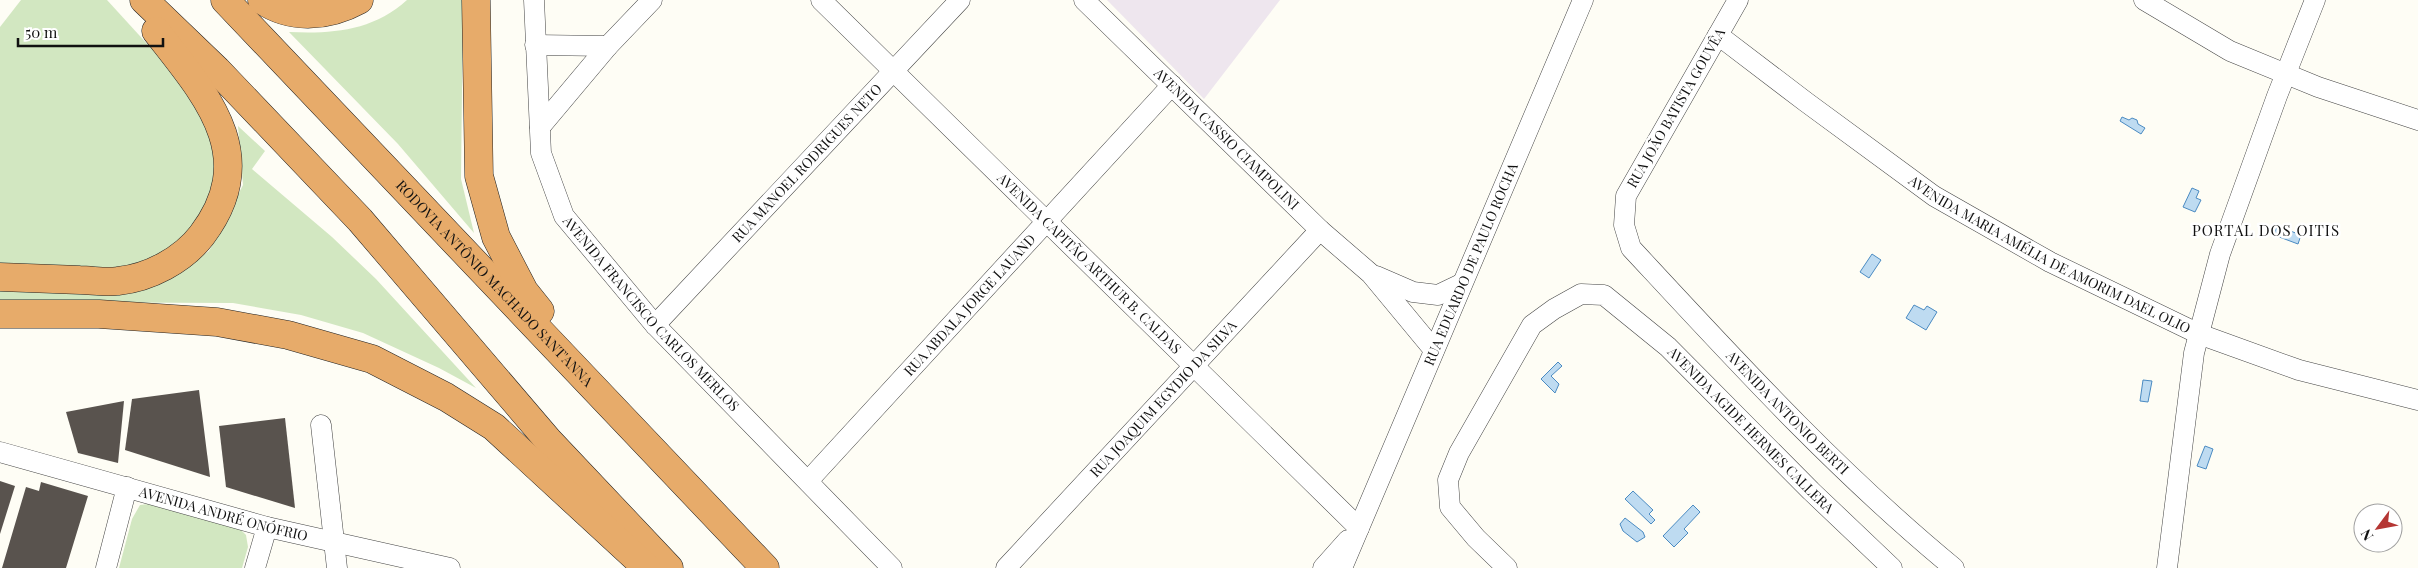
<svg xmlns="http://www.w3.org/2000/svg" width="2418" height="568" viewBox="0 0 2418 568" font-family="'Playfair Display',serif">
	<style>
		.industrial { fill: #eee6ee }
		.green { fill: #d2e7c1 }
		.water { fill: #bedbf1; stroke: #4b8bc2 }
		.building { fill: #59534e }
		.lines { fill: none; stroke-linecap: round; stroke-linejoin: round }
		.minor-casing { stroke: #444; stroke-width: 21 }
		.motorway-casing { stroke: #222; stroke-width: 29 }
		.minor { stroke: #fff; stroke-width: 20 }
		.motorway { stroke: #e7ab6a; stroke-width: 28 }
		.labels { text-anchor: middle; stroke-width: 5; stroke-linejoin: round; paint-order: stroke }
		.street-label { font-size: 14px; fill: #111; stroke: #fff }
		.neighbourhood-label { font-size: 15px; letter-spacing: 1px; fill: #111; stroke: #fff }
	</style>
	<rect width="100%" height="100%" fill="#fefdf5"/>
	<!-- industrial -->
	<polygon class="industrial" points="1107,0 1280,0 1204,99"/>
	<!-- green -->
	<g class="green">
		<polygon points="21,0 107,0 202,104 219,153 209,211 159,261 123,269 0,269 0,27"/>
		<path d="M407 0H463L461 179 474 233 398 144 289 32C332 34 373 31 407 0Z"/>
		<polygon points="238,126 265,151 252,169 332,237 376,279 476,388 439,368 363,333 301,315 233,303 0,302 0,284 172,276 209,251 243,185"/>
		<polygon points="157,503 236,525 246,535 248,547 242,568 119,568 132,519 140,505"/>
	</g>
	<!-- water -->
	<g class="water">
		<polygon points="2122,117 2129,120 2132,118 2137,120 2138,124 2145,128 2141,134 2120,121"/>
		<polygon points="2192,188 2199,191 2196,198 2201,200 2195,212 2183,207"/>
		<polygon points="2277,226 2301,235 2298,244 2274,235"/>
		<polygon points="1872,254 1881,260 1869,278 1860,272"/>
		<polygon points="1914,305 1924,310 1927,306 1937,312 1926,330 1906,318"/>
		<polygon points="1558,362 1562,366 1551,376 1559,384 1555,393 1541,379"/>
		<polygon points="2143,380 2152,381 2148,402 2140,401"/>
		<polygon points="2205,446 2213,449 2206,469 2197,466"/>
		<polygon points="1633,491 1653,510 1649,514 1655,520 1651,524 1625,499"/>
		<polygon points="1693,505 1700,512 1684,529 1688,533 1674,547 1663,536"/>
		<polygon points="1625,518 1643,532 1645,537 1637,542 1623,531 1620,524"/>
	</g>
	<!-- building -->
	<g class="building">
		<polygon points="199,390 210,477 125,450 132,399"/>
		<polygon points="124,401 118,463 78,453 66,412"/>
		<polygon points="285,418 295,508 226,487 219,426"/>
		<polygon points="0,481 15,486 0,534"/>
		<polygon points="41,482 88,496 66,568 2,568 26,487 39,491"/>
	</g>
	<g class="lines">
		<!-- minor casing -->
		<g class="minor-casing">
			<g id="minor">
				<path id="s1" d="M534 0 541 153 564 216 655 325 892 568"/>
				<path id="s2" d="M821 0 1359 528"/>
				<path id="s3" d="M1084 0 1320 230 1371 274 1434 350"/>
				<path id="s4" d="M1738 0 1626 196 1624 225 1631 248C1735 360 1836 471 1954 568"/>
				<polyline points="2144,0 2230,51 2318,87 2418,120"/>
				<path id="s5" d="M1718 35 1806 102 1934 196 2050 262 2199 334 2299 370 2418 400"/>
				<polyline points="535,45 608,46"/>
				<polyline points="540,127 608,46 652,0"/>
				<polyline points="1376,276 1413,292 1438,295 1461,284"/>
				<path id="s6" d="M655 325 960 0"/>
				<polyline points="321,425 337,568"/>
				<path id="s7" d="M0 452 267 527 450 568"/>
				<path id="s8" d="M808 481 1172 85"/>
				<polyline points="106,568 127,487"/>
				<polyline points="255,568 267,527"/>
				<path id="s9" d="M1006 568 1320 230"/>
				<polyline points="1323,568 1348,540"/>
				<path id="s10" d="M1342 568 1583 0"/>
				<path id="s11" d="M1507 568 1476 538 1450 507 1448 480 1459 453 1532 325 1554 309 1581 294 1604 295 1668 347 1811 491 1892 568"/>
				<polyline points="2167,568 2194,353 2220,254 2277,96 2315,0"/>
			</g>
		</g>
		<!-- motorway casing -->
		<g class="motorway-casing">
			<g id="motorway">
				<polyline points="144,0 217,70 360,220 548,440 669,568"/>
				<path id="s12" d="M225 0 765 568"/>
				<path d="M262 0C292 20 328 17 359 0"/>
				<polyline points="476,0 479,176 496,237 524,291 540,311"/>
				<path d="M0 277C27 278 53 279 80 280 92 280 106 283 118 281 149 278 183 260 202 235 262 156 206 95 156 31"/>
				<polyline points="0,314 99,314 217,322 288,335 372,359 446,397 494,427 646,567"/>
			</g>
		</g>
		<!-- minor -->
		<use href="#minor" class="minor"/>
		<!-- motorway -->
		<use href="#motorway" class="motorway"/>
	</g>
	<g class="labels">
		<!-- street labels -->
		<g class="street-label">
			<text transform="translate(1676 108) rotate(-60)" y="5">RUA JOÃO BATISTA GOUVÊA</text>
			<text dy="5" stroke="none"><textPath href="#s3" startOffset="199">AVENIDA CASSIO CIAMPOLINI</textPath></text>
			<text dy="5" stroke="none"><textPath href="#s6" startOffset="222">RUA MANOEL RODRIGUES NETO</textPath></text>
			<text dy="5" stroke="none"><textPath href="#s5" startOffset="399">AVENIDA MARIA AMÉLIA DE AMORIM DAEL OLIO</textPath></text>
			<text dy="5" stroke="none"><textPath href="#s2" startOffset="376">AVENIDA CAPITÃO ARTHUR B. CALDAS</textPath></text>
			<text dy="5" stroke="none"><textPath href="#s10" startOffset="330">RUA EDUARDO DE PAULO ROCHA</textPath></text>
			<text dy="5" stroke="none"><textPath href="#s12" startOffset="391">RODOVIA ANTÔNIO MACHADO SANT'ANNA</textPath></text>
			<text dy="5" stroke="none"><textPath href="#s8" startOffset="239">RUA ABDALA JORGE LAUAND</textPath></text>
			<text dy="5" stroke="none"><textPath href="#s1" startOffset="351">AVENIDA FRANCISCO CARLOS MERLOS</textPath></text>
			<text dy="5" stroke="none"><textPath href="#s9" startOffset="231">RUA JOAQUIM EGYDIO DA SILVA</textPath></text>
			<text dy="5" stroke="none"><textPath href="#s4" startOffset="506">AVENIDA ANTONIO BERTI</textPath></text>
			<text dy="5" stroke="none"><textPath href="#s11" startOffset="568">AVENIDA AGIDE HERMES CALLERA</textPath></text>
			<text dy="5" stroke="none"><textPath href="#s7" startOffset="232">AVENIDA ANDRÉ ONÓFRIO</textPath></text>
		</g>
		<!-- neighbourhood labels -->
		<g class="neighbourhood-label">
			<text x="2266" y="236">PORTAL DOS OITIS</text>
		</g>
	</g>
	<!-- north arrow -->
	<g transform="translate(2378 528) rotate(238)"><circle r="24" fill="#ffffff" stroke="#a0a0a0"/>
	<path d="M0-4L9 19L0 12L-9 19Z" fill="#b53634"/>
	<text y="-8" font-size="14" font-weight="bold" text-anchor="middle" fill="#111111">N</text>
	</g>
	<!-- scale -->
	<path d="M18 38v8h145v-8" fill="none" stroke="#111111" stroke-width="2.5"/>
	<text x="25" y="38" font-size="15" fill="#111111" stroke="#ffffff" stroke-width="4" paint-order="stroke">50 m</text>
</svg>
